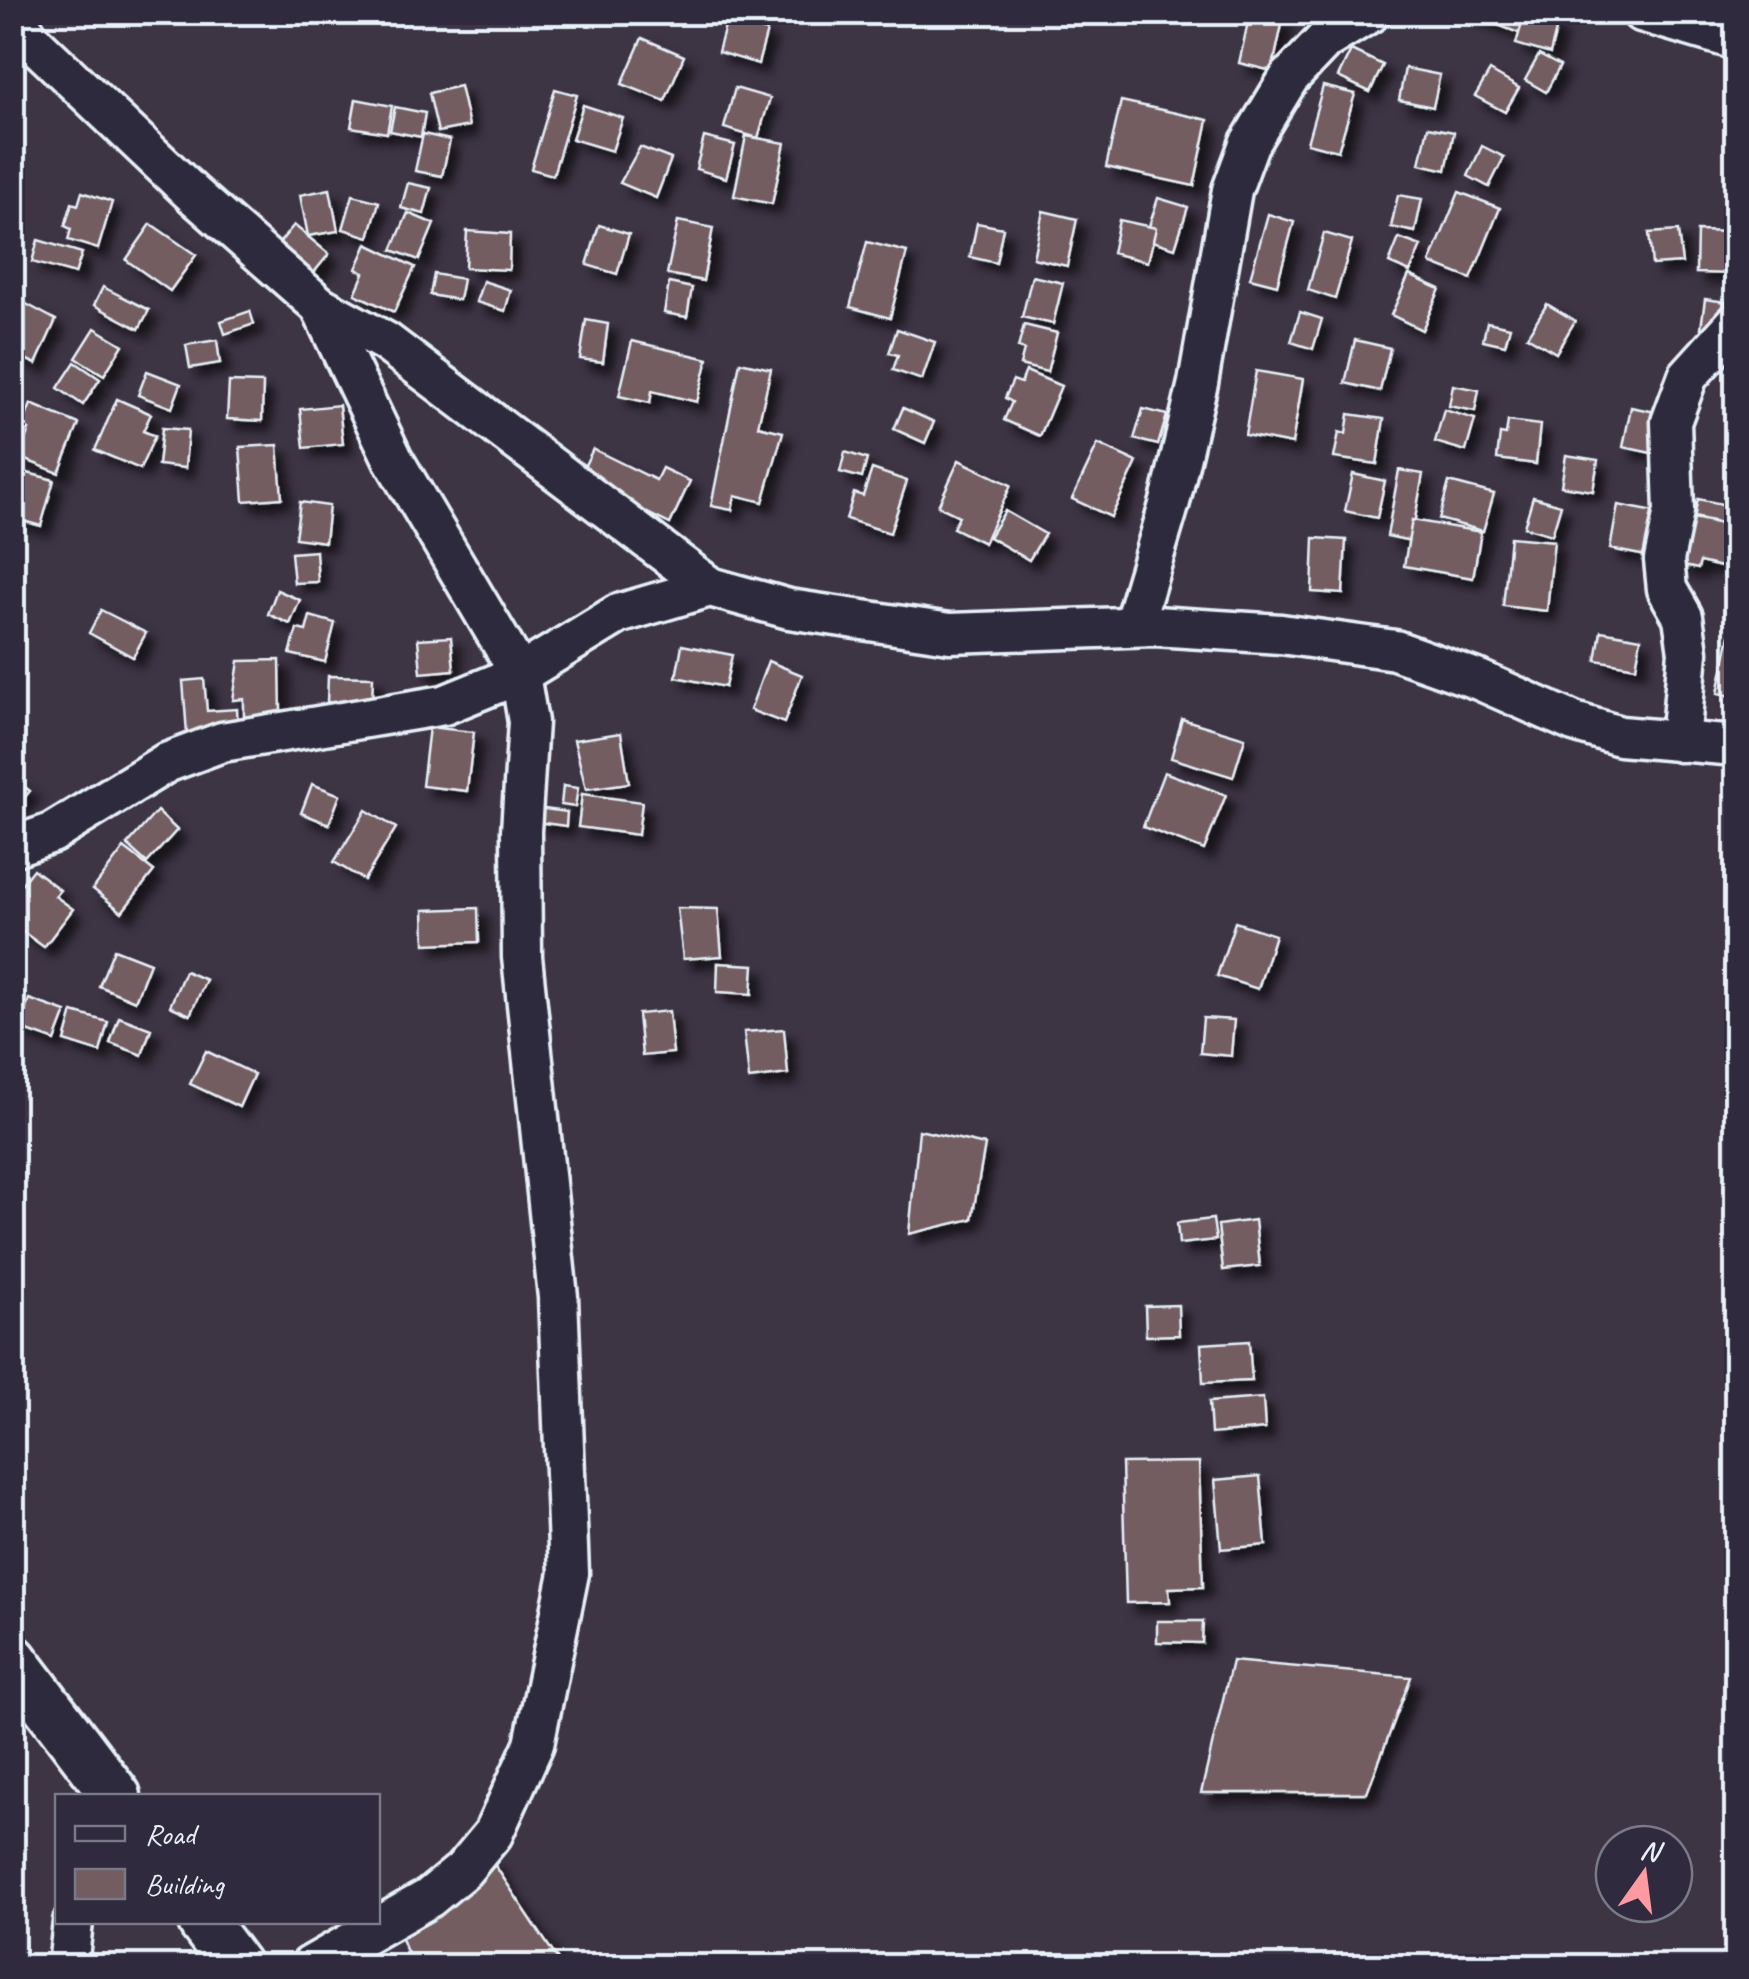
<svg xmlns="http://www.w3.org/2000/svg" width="1749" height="1979" viewBox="0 0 1749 1979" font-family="Caveat,sans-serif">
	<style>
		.building { fill: #735d61; stroke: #e8f1f8; stroke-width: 2.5; filter: url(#shadow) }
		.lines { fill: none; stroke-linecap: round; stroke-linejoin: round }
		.minor-casing { stroke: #e8f1f8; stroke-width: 45 }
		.tertiary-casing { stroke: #e8f1f8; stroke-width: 55 }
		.minor { stroke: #2f2a3d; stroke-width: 38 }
		.tertiary { stroke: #2f2a3d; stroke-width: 48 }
	</style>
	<defs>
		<filter id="shadow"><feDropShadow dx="9" dy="9" stdDeviation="5" flood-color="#0009"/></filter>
	</defs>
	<rect width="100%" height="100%" fill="#3d3444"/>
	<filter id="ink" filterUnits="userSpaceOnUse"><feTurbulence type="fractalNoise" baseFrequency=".01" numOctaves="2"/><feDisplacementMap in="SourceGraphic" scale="20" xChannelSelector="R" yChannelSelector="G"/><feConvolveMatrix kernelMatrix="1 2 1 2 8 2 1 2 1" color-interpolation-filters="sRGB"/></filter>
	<g filter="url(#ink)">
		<!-- building -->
		<g class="building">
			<polygon points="1464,12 1530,12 1521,34"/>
			<polygon points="1250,13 1283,20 1272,71 1239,63"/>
			<polygon points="1524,16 1557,26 1550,54 1516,44"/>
			<polygon points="727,19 767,31 758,64 718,52"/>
			<polygon points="642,38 684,56 665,101 622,84"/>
			<polygon points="1351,50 1383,65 1370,92 1338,77"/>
			<polygon points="1539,55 1560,66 1546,92 1525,80"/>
			<polygon points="1405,68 1440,75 1433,107 1399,100"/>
			<polygon points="1490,71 1519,88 1505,112 1475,96"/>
			<polygon points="460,86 469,126 438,132 429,93"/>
			<polygon points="1323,86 1355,94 1338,151 1307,143"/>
			<polygon points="735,88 770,98 758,138 724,128"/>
			<polygon points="555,89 577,95 553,175 531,169"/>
			<polygon points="356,99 392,106 387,133 351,127"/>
			<polygon points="1121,101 1208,120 1194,186 1106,167"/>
			<polygon points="583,105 623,118 612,151 572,139"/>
			<polygon points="395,107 425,113 421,137 390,131"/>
			<polygon points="1428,127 1454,132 1446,170 1420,164"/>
			<polygon points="423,134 450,140 442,176 415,171"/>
			<polygon points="746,136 785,143 772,204 734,196"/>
			<polygon points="704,137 735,145 726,178 696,169"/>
			<polygon points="1482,146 1504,157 1489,187 1468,176"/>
			<polygon points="640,147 671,159 656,198 620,183"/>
			<polygon points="408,183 431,188 424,214 401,208"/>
			<polygon points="330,189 338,231 308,236 300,195"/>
			<polygon points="82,192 112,202 98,249 68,240 71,229 65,226 72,203 78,205"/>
			<polygon points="1459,192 1500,208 1471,279 1430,263"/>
			<polygon points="353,195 379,202 369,237 343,229"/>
			<polygon points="1398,195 1422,199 1415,232 1391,227"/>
			<polygon points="1158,198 1188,207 1175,248 1145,239"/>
			<polygon points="1043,211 1077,219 1067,266 1033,258"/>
			<polygon points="408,213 434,224 419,260 392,250"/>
			<polygon points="1268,214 1294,222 1277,285 1250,278"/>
			<polygon points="1119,220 1156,228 1148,262 1112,253"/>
			<polygon points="678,221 713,228 703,281 667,274"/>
			<polygon points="977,223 1003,228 996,263 970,257"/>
			<polygon points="151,224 196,255 170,291 126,260"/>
			<polygon points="294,225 329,254 311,276 276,247"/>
			<polygon points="599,225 629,234 617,274 587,265"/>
			<polygon points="467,231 510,234 509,270 465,268"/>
			<polygon points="1678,231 1682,263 1652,265 1649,233"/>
			<polygon points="1697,231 1734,232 1736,274 1696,273"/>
			<polygon points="1324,233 1352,241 1335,299 1308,290"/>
			<polygon points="1399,238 1421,246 1410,272 1389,263"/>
			<polygon points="38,240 82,253 75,274 32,262"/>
			<polygon points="867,242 907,252 890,318 850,307"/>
			<polygon points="367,244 415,267 394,312 355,294 364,273 356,269"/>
			<polygon points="434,274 463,279 459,300 430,295"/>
			<polygon points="1409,275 1440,289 1422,330 1391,315"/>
			<polygon points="1032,276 1063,283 1053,324 1022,317"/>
			<polygon points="483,281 511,290 505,311 476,302"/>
			<polygon points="669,283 692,288 687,317 664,313"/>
			<polygon points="103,287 149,310 139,329 94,305"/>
			<polygon points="17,299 56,320 36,364 12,353 12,309"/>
			<polygon points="1705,299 1734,303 1730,332 1701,328"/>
			<polygon points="1547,304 1575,321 1556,353 1527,336"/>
			<polygon points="250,311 254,324 225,334 221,321"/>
			<polygon points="1300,312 1322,319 1313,349 1291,342"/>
			<polygon points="586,320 608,324 603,362 580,359"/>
			<polygon points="1487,322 1510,327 1505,345 1483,340"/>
			<polygon points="1024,325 1057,333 1047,372 1020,365 1024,350 1018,348"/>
			<polygon points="95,328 123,345 104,375 76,358"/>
			<polygon points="897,329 935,342 922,380 893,370 898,355 889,353"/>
			<polygon points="217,340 220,363 190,368 186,345"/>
			<polygon points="1355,340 1390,348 1380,391 1345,383"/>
			<polygon points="632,341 708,359 697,402 652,391 650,403 619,396"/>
			<polygon points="75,362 100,379 83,405 58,388"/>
			<polygon points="740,362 771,369 758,426 783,432 763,502 735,495 732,510 711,506"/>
			<polygon points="147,371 181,384 172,408 138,395"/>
			<polygon points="1026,371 1061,386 1040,436 1004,420 1012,402 1005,398 1013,380 1021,383"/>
			<polygon points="1256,371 1303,379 1292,444 1245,435"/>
			<polygon points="229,382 263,383 262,421 227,419"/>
			<polygon points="1453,385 1479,390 1475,411 1449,406"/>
			<polygon points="117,399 151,414 143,431 155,436 140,469 95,450"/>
			<polygon points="31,404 79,424 59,473 18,457 29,430 22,427"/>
			<polygon points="339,405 343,444 304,448 300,409"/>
			<polygon points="1631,407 1665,414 1656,454 1623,447"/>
			<polygon points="903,408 934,422 925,443 894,429"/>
			<polygon points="1143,409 1167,415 1158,445 1134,439"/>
			<polygon points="1444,410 1475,419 1466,451 1435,442"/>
			<polygon points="1349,414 1384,419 1377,464 1334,458 1339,432 1346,434"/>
			<polygon points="1508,421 1540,425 1536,464 1497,459 1500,434 1506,435"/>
			<polygon points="162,428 188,430 185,468 158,465"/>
			<polygon points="1098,444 1137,462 1111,517 1072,499"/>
			<polygon points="278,445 282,498 244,501 240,447"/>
			<polygon points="593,449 656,480 662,468 690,481 670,524 578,479"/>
			<polygon points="845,452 867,459 862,478 840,472"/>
			<polygon points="1566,455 1598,460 1593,491 1561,486"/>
			<polygon points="959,460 1011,485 984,543 953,528 959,516 938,506"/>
			<polygon points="872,469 907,481 890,533 846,519 854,493 863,496"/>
			<polygon points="16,470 54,480 41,526 12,518"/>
			<polygon points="1399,470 1423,474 1411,541 1387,536"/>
			<polygon points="1353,474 1385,481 1377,518 1345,511"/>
			<polygon points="1449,482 1494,494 1483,531 1439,519"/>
			<polygon points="1533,497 1561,505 1552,535 1524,527"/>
			<polygon points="1698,499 1736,507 1736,526 1694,517"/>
			<polygon points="300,502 329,506 325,542 295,538"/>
			<polygon points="1618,505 1655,512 1646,556 1610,549"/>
			<polygon points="1005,511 1045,534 1029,560 989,537"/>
			<polygon points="1689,517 1736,527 1736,580 1723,577 1725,568 1700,562 1698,569 1679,565"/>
			<polygon points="1412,520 1481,532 1473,578 1404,566"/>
			<polygon points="1510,537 1554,541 1547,611 1503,606"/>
			<polygon points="1314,538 1346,540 1343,594 1312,592"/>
			<polygon points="316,551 318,582 294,583 291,553"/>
			<polygon points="277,590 300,600 290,624 268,614"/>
			<polygon points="101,610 146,633 133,657 89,633"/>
			<polygon points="1735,610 1736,611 1736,697 1718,693"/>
			<polygon points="310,616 335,623 325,662 290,654 297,629 306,631"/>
			<polygon points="1601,631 1641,638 1636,667 1596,660"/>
			<polygon points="451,637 454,670 421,673 418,639"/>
			<polygon points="682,645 732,655 725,687 676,677"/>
			<polygon points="280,660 281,715 244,717 244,699 233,700 239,661"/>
			<polygon points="768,661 802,675 784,723 750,710"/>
			<polygon points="328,676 373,677 372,704 327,702"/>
			<polygon points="204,679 207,711 237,709 238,730 187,734 183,681"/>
			<polygon points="1182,719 1245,738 1233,777 1171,758"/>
			<polygon points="429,727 474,732 467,791 422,786"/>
			<polygon points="621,733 629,783 586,789 574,740"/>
			<polygon points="1164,772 1226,795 1204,850 1143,827"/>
			<polygon points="12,777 30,791 12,812"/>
			<polygon points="312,784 340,795 329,824 301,813"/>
			<polygon points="563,786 578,788 575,807 561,805"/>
			<polygon points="582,794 642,802 638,835 578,827"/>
			<polygon points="537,808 567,812 566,826 536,822"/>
			<polygon points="366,810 396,828 364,880 334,862"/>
			<polygon points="157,811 177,830 147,863 127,845"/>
			<polygon points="124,848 154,871 122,912 93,889"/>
			<polygon points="33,869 60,890 55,896 73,909 44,947 12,924 12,896"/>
			<polygon points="478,908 479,942 425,944 424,910"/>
			<polygon points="677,908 718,909 722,956 683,959"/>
			<polygon points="1235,922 1275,935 1258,989 1217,976"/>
			<polygon points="114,949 150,963 135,1001 99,986"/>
			<polygon points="718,963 754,965 752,994 717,992"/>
			<polygon points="185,971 206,980 190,1015 170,1006"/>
			<polygon points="29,999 66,1012 55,1041 19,1028"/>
			<polygon points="669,1011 673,1053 642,1056 638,1014"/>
			<polygon points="73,1012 108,1022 100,1052 65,1041"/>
			<polygon points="119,1017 151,1029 142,1055 110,1043"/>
			<polygon points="1203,1018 1234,1020 1231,1056 1200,1053"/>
			<polygon points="784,1029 788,1074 749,1079 744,1032"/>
			<polygon points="206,1051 254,1074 239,1107 190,1084"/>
			<polygon points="919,1130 985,1145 972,1219 909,1234"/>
			<polygon points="1213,1219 1216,1240 1179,1244 1177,1223"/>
			<polygon points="1255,1220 1260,1266 1223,1270 1218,1225"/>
			<polygon points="1178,1305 1179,1335 1146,1336 1145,1306"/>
			<polygon points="1249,1341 1252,1381 1203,1383 1201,1344"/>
			<polygon points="1263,1398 1265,1429 1211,1434 1209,1402"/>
			<polygon points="1199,1462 1203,1587 1169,1588 1170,1602 1126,1603 1122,1463"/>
			<polygon points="1260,1476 1266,1545 1221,1549 1215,1480"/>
			<polygon points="1157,1621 1203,1621 1202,1643 1157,1642"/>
			<polygon points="1232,1661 1411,1677 1367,1793 1201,1793"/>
			<polygon points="490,1858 562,1966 414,1966 400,1937"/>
		</g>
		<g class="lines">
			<!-- minor casing -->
			<g class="minor-casing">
				<g id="minor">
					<polyline points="1641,12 1736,40"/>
					<polyline points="12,14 31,40 194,195 320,306 393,459 520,674 528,722 521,831 522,957 558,1297 569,1573 534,1744 493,1834 463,1870 429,1898 310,1966"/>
					<polyline points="320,306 386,342 710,587"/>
					<polyline points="1133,626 1170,502 1198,383 1232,190 1249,144 1289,78 1325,40 1371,12"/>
					<polyline points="1680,742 1688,652 1683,617 1667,589 1664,560 1674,511 1671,422 1688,376 1736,323"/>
					<polyline points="12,847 52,833 166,763 222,742 444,705 520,674 618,614 710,587 789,609 950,633 1155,626 1281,634 1395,650 1479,680 1574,722 1620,736 1736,746"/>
					<polyline points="68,1966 73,1922"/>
				</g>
			</g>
			<!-- tertiary casing -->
			<g class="tertiary-casing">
				<g id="tertiary">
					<polyline points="12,1659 116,1796"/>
					<polyline points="203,1922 236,1966"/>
				</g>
			</g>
			<!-- minor -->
			<use href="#minor" class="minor"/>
			<!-- tertiary -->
			<use href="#tertiary" class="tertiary"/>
		</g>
	</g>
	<!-- margin -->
	<rect width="1749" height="1979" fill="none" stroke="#2f2a3d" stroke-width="50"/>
	<rect x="25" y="25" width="1699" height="1929" fill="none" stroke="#e8f1f8" stroke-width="4" filter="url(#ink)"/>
	<!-- legend -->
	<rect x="55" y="1794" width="325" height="130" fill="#2f2a3d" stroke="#797a88" stroke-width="2.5"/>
	<rect x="75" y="1826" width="50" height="15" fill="#2f2a3d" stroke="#797a88" stroke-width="2.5"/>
	<text x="145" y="1844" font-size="30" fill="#e8f1f8">Road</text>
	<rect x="75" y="1869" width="50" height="30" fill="#735d61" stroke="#797a88" stroke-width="2.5"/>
	<text x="145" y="1894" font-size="30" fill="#e8f1f8">Building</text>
	<!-- north arrow -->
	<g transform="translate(1644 1874) rotate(14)"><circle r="48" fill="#2f2a3d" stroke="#797a88" stroke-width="2.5"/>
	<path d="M0-8L18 38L0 25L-18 38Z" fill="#ff9aa2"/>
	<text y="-15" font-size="28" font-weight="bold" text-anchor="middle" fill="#e8f1f8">N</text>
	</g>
</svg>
